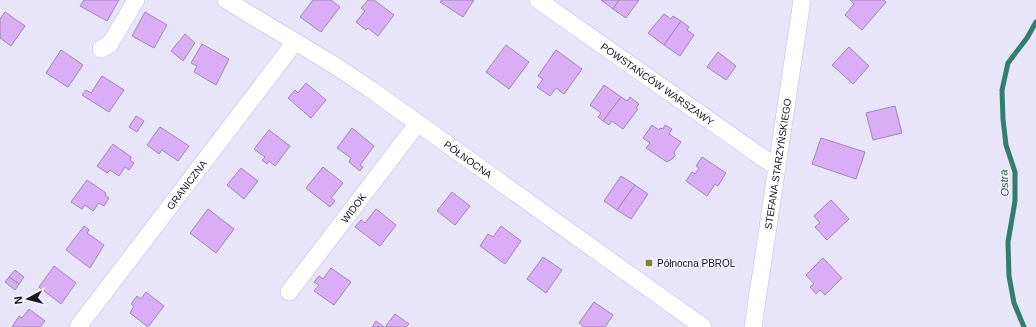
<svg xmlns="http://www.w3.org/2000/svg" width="1036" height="327" viewBox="0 0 1036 327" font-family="Arial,sans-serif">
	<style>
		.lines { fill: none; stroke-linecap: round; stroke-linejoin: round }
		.stream { stroke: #317e6e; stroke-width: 5 }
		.building { fill: #d9aef7; stroke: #a187b3 }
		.minor-casing { stroke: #c0b8eb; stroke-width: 18 }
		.minor { stroke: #fff; stroke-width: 17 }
		.poi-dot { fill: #7f822c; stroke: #f5f4ff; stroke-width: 1.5 }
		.labels { text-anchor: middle; stroke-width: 3; stroke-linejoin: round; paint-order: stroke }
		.street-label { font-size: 10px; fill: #161325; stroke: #f5f4ff }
		.poi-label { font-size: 10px; fill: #161325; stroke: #f5f4ff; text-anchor: start }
		.water-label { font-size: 11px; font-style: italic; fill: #245244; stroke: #f5f4ff }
	</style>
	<rect width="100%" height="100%" fill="#e8e5fa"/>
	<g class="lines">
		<!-- stream -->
		<polyline class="stream" points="1024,327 1014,303 1009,276 1008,242 1015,201 1015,172 1006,145 1003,119 1002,90 1008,63 1027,38 1036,22"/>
	</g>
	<!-- building -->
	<g class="building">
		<polygon points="84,0 119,0 107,21 80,6"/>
		<polygon points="313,0 331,0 340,7 321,32 300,17"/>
		<polygon points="368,0 374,0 394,15 378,36 368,28 366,30 356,22 365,11 361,8"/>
		<polygon points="442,0 474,0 463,17 440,2"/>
		<polygon points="601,0 619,0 613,9"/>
		<polygon points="619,0 639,0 626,18 613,9"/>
		<polygon points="850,0 884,0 886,2 862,30 845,15 854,4"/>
		<polygon points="5,12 25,26 11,46 0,38 0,19"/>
		<polygon points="145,12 167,25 154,48 132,36"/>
		<polygon points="664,14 671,19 673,16 681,21 664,45 648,33"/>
		<polygon points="681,21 689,27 687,30 694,35 680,56 664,45"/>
		<polygon points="185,34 195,43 183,61 171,51"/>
		<polygon points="202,44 229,59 216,85 194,72 197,66 191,63"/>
		<polygon points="506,45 529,62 509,89 486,72"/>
		<polygon points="849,47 869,66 853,84 832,65"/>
		<polygon points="61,50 83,65 68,87 46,73"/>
		<polygon points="556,50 582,69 564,94 556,88 550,96 537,87 543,79 538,76"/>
		<polygon points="718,52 736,66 726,80 707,67"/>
		<polygon points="102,76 124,90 109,112 82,95 86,90 91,93"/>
		<polygon points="306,83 326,100 311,118 288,98 295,90 298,93"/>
		<polygon points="604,85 621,97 603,121 598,117 601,113 590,105"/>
		<polygon points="621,97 627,101 630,97 639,104 636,108 638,109 623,129 612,121 609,125 603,121"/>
		<polygon points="895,106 902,133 873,140 866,113"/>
		<polygon points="136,116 144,121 137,132 129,127"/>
		<polygon points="652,125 659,130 660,128 663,129 665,125 672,129 669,134 681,142 674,152 675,156 672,159 667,162 646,148 650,143 643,138"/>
		<polygon points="160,127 189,146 178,161 162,150 159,154 147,145"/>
		<polygon points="352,128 374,146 360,165 363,167 360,171 349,162 351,158 337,148"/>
		<polygon points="269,130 290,146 275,166 269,161 267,164 262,160 265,157 254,149"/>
		<polygon points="821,138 865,152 856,179 812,164"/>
		<polygon points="113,144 131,157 130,160 134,163 129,170 125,167 119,176 110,170 107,173 97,166"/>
		<polygon points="702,157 726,173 718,186 715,184 707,196 686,181 692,172 695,174 699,168 696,166"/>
		<polygon points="323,167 343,183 331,198 335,201 330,207 306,188"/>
		<polygon points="241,168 258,181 244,199 227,185"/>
		<polygon points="621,176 635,185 617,210 604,201"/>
		<polygon points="87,180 106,193 105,195 109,198 104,206 99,203 93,211 85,205 82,209 71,202"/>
		<polygon points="635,185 648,194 631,219 617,210"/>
		<polygon points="452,192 470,206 455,225 437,211"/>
		<polygon points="831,200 849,219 827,240 815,227 820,223 814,216"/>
		<polygon points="208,209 234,229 216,253 190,233"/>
		<polygon points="376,209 396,225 380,246 355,227 361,220 365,223"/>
		<polygon points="84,226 89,230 87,233 104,245 90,268 66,250"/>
		<polygon points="501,226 521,241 505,264 480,246 488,234 493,237"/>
		<polygon points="543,257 562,270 546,293 527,279"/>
		<polygon points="823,258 842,278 825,295 820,290 816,294 810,287 814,284 806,275"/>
		<polygon points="54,266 76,283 61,304 39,287"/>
		<polygon points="331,268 351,282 334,305 314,291 319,285 314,282 319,276 323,279"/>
		<polygon points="15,270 24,277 19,284 9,277"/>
		<polygon points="9,277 19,284 15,290 5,282"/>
		<polygon points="146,292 164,306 148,327 130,313 134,306 131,304 137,296 141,299"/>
		<polygon points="594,302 613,315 605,327 584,327 579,323"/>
		<polygon points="29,309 45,321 40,327 12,327 19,316 22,318"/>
		<polygon points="395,314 409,324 406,327 385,327"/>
		<polygon points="376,321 384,327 372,327"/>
	</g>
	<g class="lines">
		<!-- minor casing -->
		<g class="minor-casing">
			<g id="minor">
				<path id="s1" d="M226 0 334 65 370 89 703 327"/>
				<path id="s2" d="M538 0 776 167"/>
				<polyline points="101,49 110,44 136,0"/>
				<path id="s3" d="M289 292 418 123"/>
				<path id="s4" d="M78 327 295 42"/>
				<path id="s5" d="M753 327 802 0"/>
			</g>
		</g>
		<!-- minor -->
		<use href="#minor" class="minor"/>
	</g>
	<!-- markers -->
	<rect class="poi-dot" x="645" y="259" width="8" height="8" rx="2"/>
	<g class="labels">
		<!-- street labels -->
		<g class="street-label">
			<text dy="4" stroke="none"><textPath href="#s2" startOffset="146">POWSTAŃCÓW WARSZAWY</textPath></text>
			<text dy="4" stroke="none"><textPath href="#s1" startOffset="290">PÓŁNOCNA</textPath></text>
			<text dy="4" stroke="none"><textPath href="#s5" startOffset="165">STEFANA STARZYŃSKIEGO</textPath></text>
			<text dy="4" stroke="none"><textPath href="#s4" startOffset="179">GRANICZNA</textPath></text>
			<text dy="4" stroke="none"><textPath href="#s3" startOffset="106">WIDOK</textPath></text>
		</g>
		<!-- poi labels -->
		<g class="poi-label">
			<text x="657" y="267">Północna PBROL</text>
		</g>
		<!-- water labels -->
		<g class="water-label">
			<text transform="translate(1004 183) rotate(-93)" y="4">Ostra</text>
		</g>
	</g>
	<!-- north arrow -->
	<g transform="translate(28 299) rotate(263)" stroke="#f5f4ff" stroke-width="3" paint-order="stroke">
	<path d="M0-3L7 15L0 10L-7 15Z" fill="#161325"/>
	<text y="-6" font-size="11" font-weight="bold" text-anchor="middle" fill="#161325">N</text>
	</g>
</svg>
